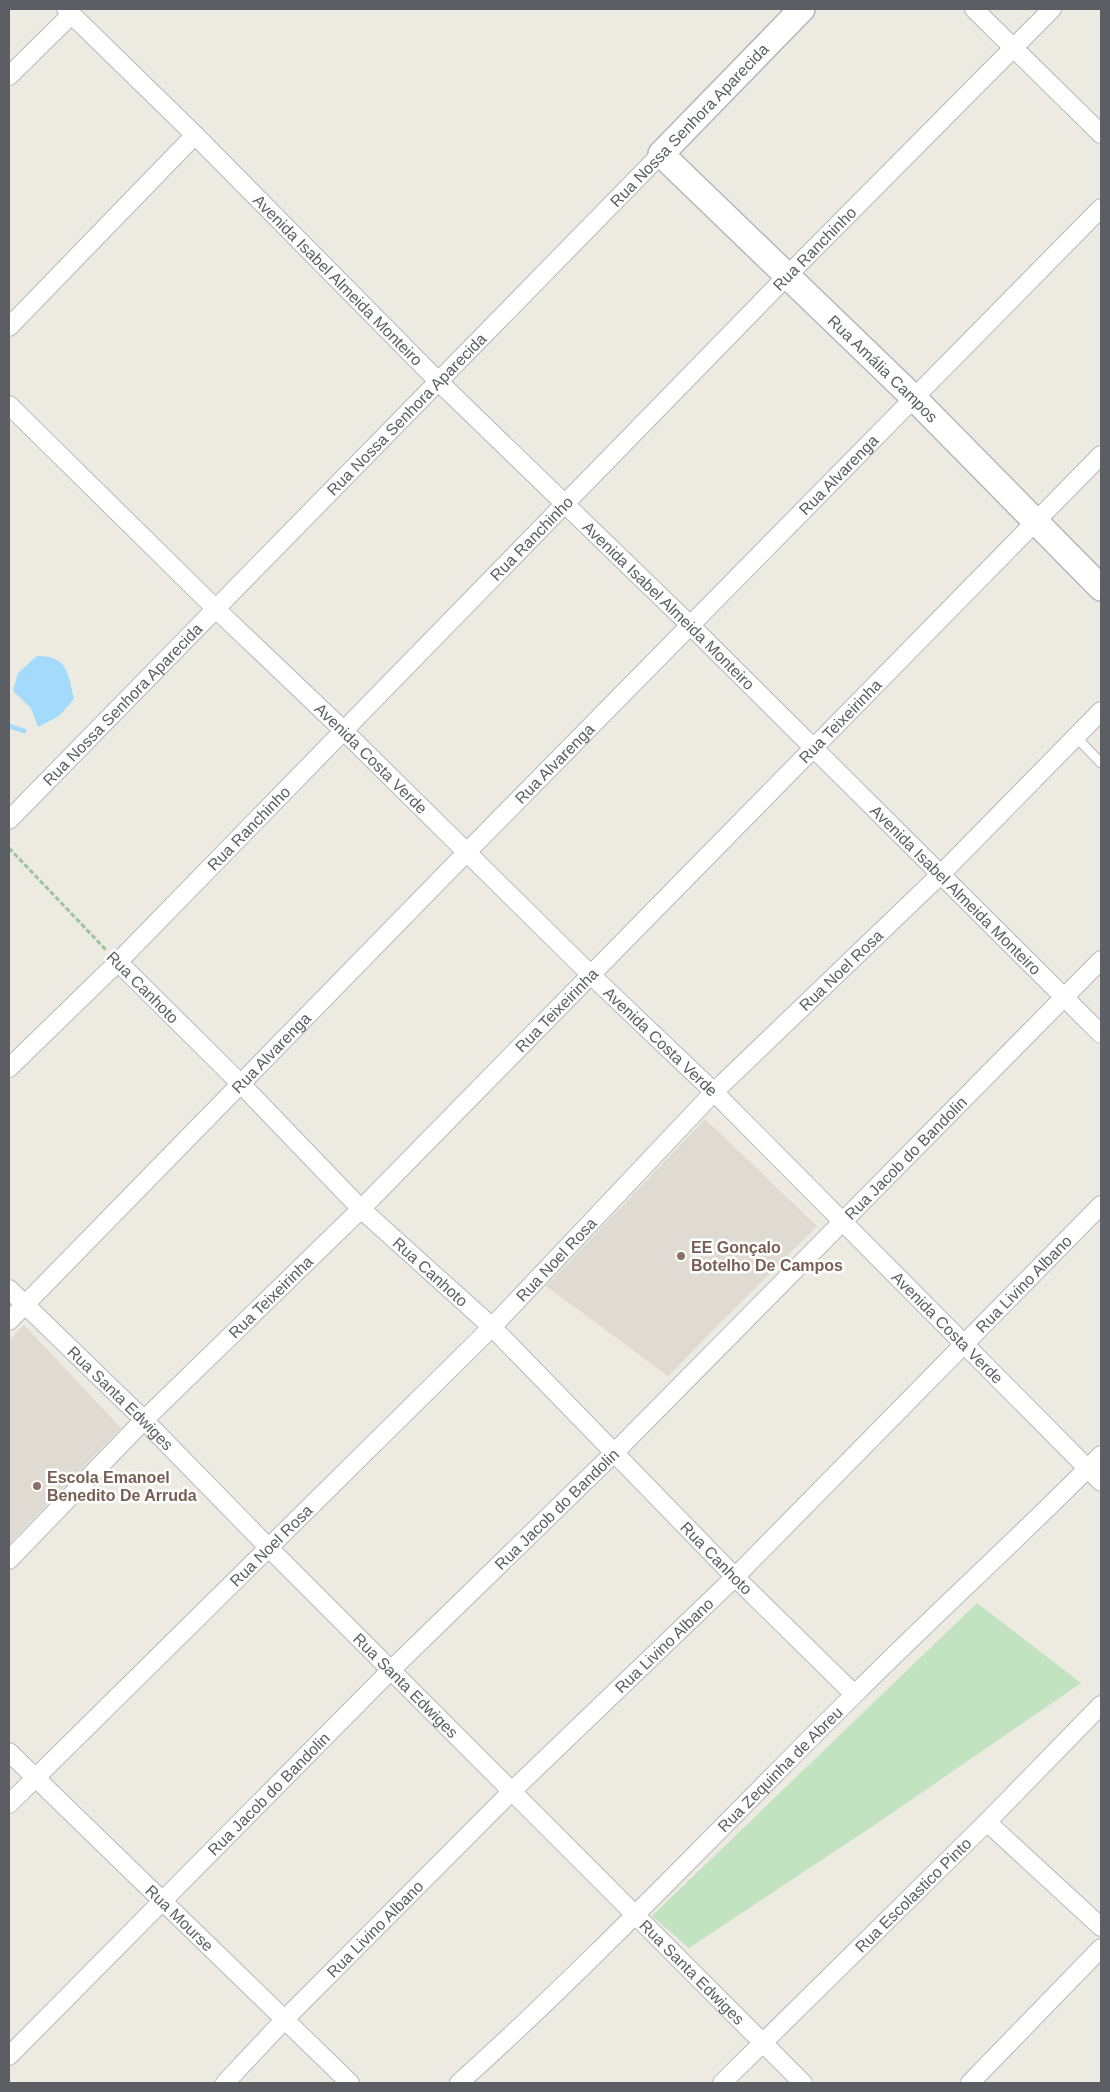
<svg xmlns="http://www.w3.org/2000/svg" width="1110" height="2092" viewBox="0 0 1110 2092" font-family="Helvetica,sans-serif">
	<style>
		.education { fill: #dfdbd3 }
		.green { fill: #c1e3bf }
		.water { fill: #a4dafb }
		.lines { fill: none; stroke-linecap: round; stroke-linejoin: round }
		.stream { stroke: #a4dafb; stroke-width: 5 }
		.lane-casing { stroke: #b5b8bc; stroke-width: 11 }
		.street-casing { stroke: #b5b8bc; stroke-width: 20 }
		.secondary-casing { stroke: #b4b7bc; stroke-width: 28 }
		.path { stroke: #99c4a2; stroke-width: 3; stroke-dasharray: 5 2.5; stroke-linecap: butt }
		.lane { stroke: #fff; stroke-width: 9 }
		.street { stroke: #fff; stroke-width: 18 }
		.secondary { stroke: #fff; stroke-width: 25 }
		.education-dot { fill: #8d6e63; stroke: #fff; stroke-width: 2 }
		.labels { text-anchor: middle; stroke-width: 5; stroke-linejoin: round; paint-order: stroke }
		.street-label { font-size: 16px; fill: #5b5e62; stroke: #fff }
		.education-label { font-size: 16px; font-weight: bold; fill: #785e54; stroke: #fff; text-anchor: start }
	</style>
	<rect width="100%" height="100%" fill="#edeae2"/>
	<!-- education -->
	<g class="education">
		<polygon points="705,1119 817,1226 668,1376 546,1286"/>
		<polygon points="24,1325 121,1428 9,1544 9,1341"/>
	</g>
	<!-- green -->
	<polygon class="green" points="977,1603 1081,1683 879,1822 689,1948 652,1916"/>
	<!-- water -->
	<path class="water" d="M37 656C68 656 68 673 74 699L59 716 38 727 31 708 13 691 18 673Z"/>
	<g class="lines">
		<!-- stream -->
		<polyline class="stream" points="9,726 24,731"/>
		<!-- lane casing -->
		<g class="lane-casing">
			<polyline id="lane" points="1076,737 1101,763"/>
		</g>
		<!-- street casing -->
		<g class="street-casing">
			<g id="street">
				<path id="s1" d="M66 9 195 135 439 382 691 626 1101 1034"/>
				<polyline points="974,9 1101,134"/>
				<polyline points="9,76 72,14"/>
				<polyline points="9,327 195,135"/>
				<path id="s2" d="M9 405 215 608 344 731 590 974 714 1092 1101 1482"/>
				<path id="s3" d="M9 820 661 154"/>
				<path id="s4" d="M118 962 241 1084 361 1209 492 1327 735 1577 854 1694"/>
				<path id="s5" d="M9 1068 118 962 787 276 1052 9"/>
				<path id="s6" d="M9 1289 144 1420 268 1547 803 2083"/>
				<path id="s7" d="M9 1321 467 852 1101 208"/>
				<path id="s8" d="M9 1560 144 1420 361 1209 1101 455"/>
				<path id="s9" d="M9 1752 350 2083"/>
				<path id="s10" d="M9 1804 492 1327 714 1092 941 874 1101 711"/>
				<polyline points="987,1822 1101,1927"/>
				<path id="s11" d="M9 2056 391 1670 614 1453 1101 960"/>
				<path id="s12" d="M225 2083 285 2019 511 1792 735 1577 1101 1205"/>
				<path id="s13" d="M459 2083C597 1959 723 1824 855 1694 936 1613 1021 1536 1101 1455"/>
				<path id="s14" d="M722 2083 987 1822 1101 1705"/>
				<polyline points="970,2083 1101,1948"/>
			</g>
		</g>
		<!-- secondary casing -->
		<g class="secondary-casing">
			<g id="secondary">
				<path id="s15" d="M802 9 661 154 914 398 1101 588"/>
			</g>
		</g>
		<!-- path -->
		<polyline class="path" points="9,848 107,951"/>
		<!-- lane -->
		<use href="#lane" class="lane"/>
		<!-- street -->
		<use href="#street" class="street"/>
		<!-- secondary -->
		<use href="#secondary" class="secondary"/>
	</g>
	<!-- markers -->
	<g class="education-dot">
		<circle cx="681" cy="1256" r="5"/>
		<circle cx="37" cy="1486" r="5"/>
	</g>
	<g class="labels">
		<!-- street labels -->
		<g class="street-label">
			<text transform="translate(689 125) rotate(-46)" y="6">Rua Nossa Senhora Aparecida</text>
			<text dy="6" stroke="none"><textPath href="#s5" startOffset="1149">Rua Ranchinho</textPath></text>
			<text dy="6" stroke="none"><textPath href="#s1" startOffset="384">Avenida Isabel Almeida Monteiro</textPath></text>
			<text dy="6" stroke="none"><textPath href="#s15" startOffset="511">Rua Amália Campos</textPath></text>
			<text dy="6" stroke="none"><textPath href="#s3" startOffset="568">Rua Nossa Senhora Aparecida</textPath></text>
			<text dy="6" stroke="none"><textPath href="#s7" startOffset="1185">Rua Alvarenga</textPath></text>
			<text dy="6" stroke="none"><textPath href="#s5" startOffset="744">Rua Ranchinho</textPath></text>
			<text dy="6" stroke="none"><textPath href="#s1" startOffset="848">Avenida Isabel Almeida Monteiro</textPath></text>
			<text dy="6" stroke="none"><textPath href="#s3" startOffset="162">Rua Nossa Senhora Aparecida</textPath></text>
			<text dy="6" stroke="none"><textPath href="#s8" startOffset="1181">Rua Teixeirinha</textPath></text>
			<text dy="6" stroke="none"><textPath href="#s2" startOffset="506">Avenida Costa Verde</textPath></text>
			<text dy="6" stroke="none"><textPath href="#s7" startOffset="780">Rua Alvarenga</textPath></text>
			<text dy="6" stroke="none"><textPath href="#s5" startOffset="339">Rua Ranchinho</textPath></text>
			<text dy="6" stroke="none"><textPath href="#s1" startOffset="1252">Avenida Isabel Almeida Monteiro</textPath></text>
			<text dy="6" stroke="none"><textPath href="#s10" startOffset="1178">Rua Noel Rosa</textPath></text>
			<text transform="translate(143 987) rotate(45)" y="6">Rua Canhoto</text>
			<text dy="6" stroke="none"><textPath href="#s8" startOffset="776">Rua Teixeirinha</textPath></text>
			<text dy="6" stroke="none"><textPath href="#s2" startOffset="911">Avenida Costa Verde</textPath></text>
			<text dy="6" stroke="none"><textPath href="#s7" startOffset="375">Rua Alvarenga</textPath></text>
			<text dy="6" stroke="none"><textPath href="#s11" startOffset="1269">Rua Jacob do Bandolin</textPath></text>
			<text dy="6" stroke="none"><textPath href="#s10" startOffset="772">Rua Noel Rosa</textPath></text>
			<text dy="6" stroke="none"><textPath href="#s4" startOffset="440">Rua Canhoto</textPath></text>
			<text dy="6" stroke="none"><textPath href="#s12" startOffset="1130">Rua Livino Albano</textPath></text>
			<text dy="6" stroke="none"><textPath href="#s8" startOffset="371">Rua Teixeirinha</textPath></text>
			<text dy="6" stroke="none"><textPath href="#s2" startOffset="1316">Avenida Costa Verde</textPath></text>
			<text dy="6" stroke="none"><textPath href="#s6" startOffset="156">Rua Santa Edwiges</textPath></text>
			<text dy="6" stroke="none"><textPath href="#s11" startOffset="774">Rua Jacob do Bandolin</textPath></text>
			<text dy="6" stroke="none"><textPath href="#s10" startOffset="368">Rua Noel Rosa</textPath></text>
			<text dy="6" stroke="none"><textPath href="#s4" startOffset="845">Rua Canhoto</textPath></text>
			<text dy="6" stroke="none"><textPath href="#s12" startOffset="620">Rua Livino Albano</textPath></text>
			<text dy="6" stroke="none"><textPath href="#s6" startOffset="561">Rua Santa Edwiges</textPath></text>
			<text dy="6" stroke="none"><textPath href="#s13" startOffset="449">Rua Zequinha de Abreu</textPath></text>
			<text dy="6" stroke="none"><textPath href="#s11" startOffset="369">Rua Jacob do Bandolin</textPath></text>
			<text dy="6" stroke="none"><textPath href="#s14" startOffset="268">Rua Escolastico Pinto</textPath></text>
			<text dy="6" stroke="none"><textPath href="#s9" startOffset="238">Rua Mourse</textPath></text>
			<text dy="6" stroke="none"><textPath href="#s12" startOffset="215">Rua Livino Albano</textPath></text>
			<text dy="6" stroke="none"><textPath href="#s6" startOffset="966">Rua Santa Edwiges</textPath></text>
		</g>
		<!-- education labels -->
		<g class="education-label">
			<text x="691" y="1253">EE Gonçalo<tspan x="691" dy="18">Botelho De Campos</tspan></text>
			<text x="47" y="1483">Escola Emanoel<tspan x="47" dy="18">Benedito De Arruda</tspan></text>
		</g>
	</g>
	<!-- border -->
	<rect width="1110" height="2092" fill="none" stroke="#5b5e62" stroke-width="20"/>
</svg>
